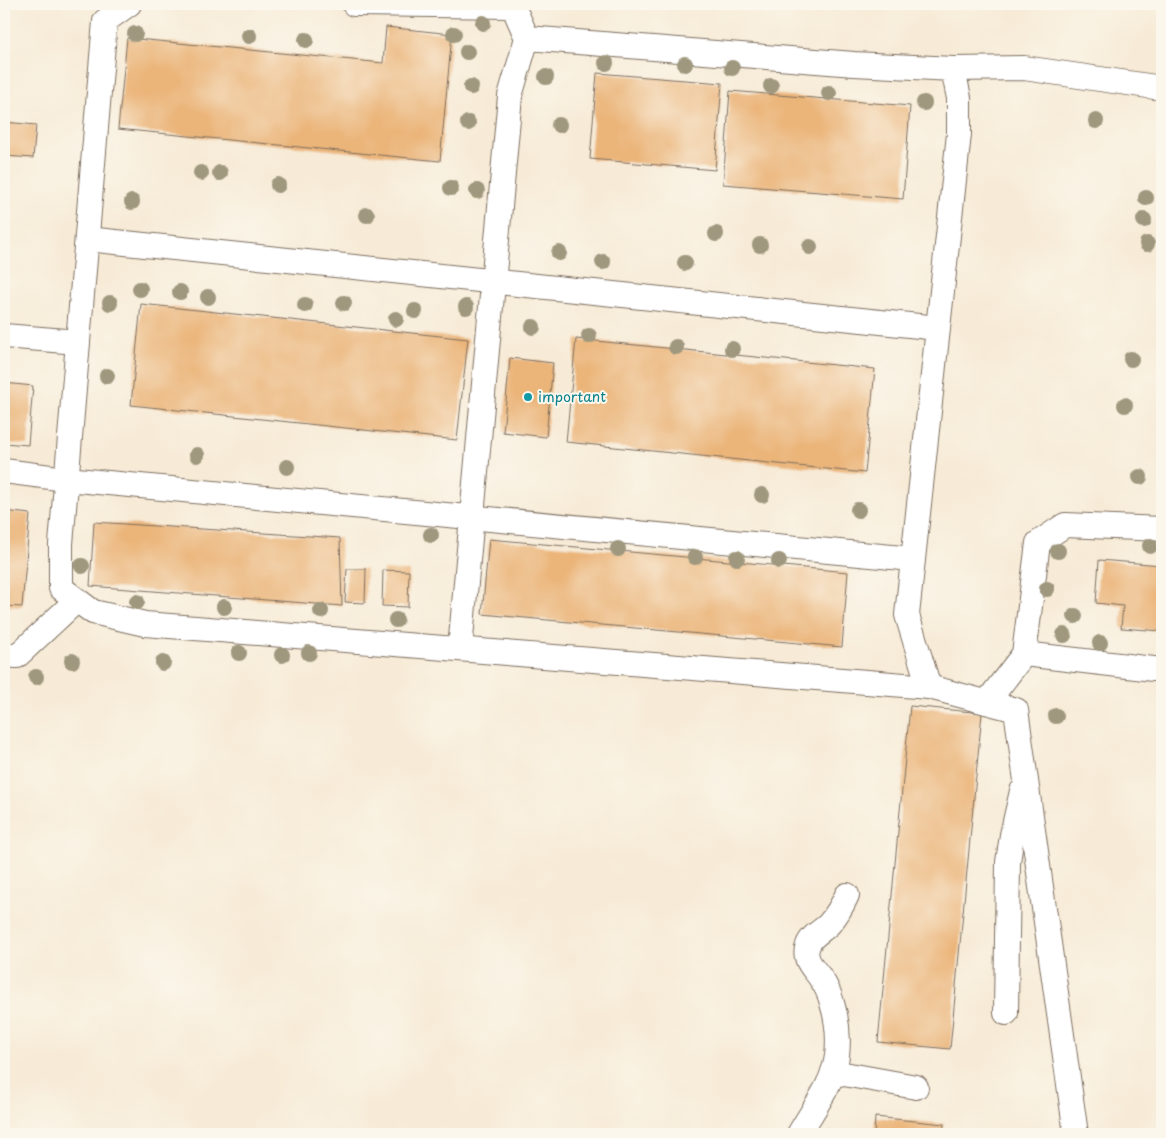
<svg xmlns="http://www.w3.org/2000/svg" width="1166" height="1138" viewBox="0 0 1166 1138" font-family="'Playpen Sans',sans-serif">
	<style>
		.building { fill: #ebb57a }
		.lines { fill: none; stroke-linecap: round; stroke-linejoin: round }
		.minor-casing { stroke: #7d6e5f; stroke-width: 26 }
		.minor { stroke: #fff; stroke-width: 24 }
		.tree { fill: #9f987e }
		.culture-dot { fill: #0f9aa8; stroke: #fbf7ec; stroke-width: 2 }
		.labels { text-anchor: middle; stroke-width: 4; stroke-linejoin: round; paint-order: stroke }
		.culture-label { font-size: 14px; fill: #0d838f; stroke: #fbf7ec; text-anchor: start }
	</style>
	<rect width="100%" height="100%" fill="#fbf7ec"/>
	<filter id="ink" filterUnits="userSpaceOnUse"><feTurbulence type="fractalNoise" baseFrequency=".02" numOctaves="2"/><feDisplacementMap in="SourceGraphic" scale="10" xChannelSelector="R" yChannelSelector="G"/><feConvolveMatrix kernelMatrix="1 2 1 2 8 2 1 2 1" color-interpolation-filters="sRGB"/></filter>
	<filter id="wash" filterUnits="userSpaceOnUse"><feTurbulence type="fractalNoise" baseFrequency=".0096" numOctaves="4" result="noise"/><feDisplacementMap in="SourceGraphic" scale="20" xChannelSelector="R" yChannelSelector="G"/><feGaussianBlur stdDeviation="1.12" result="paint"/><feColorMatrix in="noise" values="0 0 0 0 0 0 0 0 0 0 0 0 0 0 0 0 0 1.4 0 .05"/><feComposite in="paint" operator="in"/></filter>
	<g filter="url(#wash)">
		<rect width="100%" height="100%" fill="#f7ebd7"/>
		<g id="blocks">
			<!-- building -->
			<g class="building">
				<polygon points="386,27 452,34 440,161 118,129 127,38 383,63"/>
				<polygon points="597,73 722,83 715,170 590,159"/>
				<polygon points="730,91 910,106 903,199 723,184"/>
				<polygon points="4,122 36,125 33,158 4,156"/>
				<polygon points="141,304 468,339 457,440 131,405"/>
				<polygon points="576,339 875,369 865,473 566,442"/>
				<polygon points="510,358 553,363 546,437 503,432"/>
				<polygon points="4,383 33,386 28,445 4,443"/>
				<polygon points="4,511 30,514 22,607 4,606"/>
				<polygon points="94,522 340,538 342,606 90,586"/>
				<polygon points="489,539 848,572 842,647 482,614"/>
				<polygon points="1099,560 1162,565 1162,631 1121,628 1123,606 1096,603"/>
				<polygon points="347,569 366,569 365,603 345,602"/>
				<polygon points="383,570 409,571 408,607 382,606"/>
				<polygon points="910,706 982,713 950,1049 878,1042"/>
				<polygon points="875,1117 944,1124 943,1134 874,1134"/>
			</g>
		</g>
	</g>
	<g filter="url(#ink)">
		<use href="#blocks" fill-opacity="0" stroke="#7d6e5f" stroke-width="1"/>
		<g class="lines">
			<!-- minor casing -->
			<g class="minor-casing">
				<g id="minor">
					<polyline points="129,4 105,21 61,544 61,588 93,612 145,624 929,687 1016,710 1076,1134"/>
					<polyline points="354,4 513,6 527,38 510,96 460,649"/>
					<polyline points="527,38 854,64 953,69 959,98 959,134 907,615 929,687"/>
					<polyline points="953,69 1024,68 1162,88"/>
					<polyline points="87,239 938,328"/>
					<polyline points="4,336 78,342"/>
					<polyline points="4,471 66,479 913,559"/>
					<polyline points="1024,654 1162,670"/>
					<polyline points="4,655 17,656 77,600"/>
					<polyline points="987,702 1024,654 1038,543 1065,525 1162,529"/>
					<polyline points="1006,1013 1008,862 1012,835 1022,791"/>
					<polyline points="833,1072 916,1087"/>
					<path d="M799 1134C813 1109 833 1085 837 1056 839 1039 837 1019 832 1003 830 995 826 986 821 979 814 968 802 960 808 945 811 936 822 931 829 924 837 915 842 906 847 895"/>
				</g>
			</g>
			<!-- minor -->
			<use href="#minor" class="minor"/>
		</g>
		<!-- trees -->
		<g class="tree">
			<circle cx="483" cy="23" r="8"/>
			<circle cx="135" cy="34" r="8"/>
			<circle cx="454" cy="34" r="8"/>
			<circle cx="249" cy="36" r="8"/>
			<circle cx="306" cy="40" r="8"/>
			<circle cx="467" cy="52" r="8"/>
			<circle cx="606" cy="63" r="8"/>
			<circle cx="685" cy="64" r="8"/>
			<circle cx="732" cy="68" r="8"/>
			<circle cx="546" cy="77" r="8"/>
			<circle cx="771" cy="86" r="8"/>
			<circle cx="471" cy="87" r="8"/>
			<circle cx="829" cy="93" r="8"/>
			<circle cx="924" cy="103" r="8"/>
			<circle cx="1096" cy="121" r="8"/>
			<circle cx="468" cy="123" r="8"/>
			<circle cx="559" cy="125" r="8"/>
			<circle cx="201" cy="173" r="8"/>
			<circle cx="220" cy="173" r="8"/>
			<circle cx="278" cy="185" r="8"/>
			<circle cx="451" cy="188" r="8"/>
			<circle cx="477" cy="191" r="8"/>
			<circle cx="1146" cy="198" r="8"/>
			<circle cx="132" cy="202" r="8"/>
			<circle cx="367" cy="215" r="8"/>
			<circle cx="1144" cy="220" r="8"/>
			<circle cx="716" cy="234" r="8"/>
			<circle cx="1147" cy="244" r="8"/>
			<circle cx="760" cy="245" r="8"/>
			<circle cx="810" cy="247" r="8"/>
			<circle cx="559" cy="253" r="8"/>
			<circle cx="603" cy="262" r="8"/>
			<circle cx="685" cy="263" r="8"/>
			<circle cx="140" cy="289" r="8"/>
			<circle cx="180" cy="292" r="8"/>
			<circle cx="208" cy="297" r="8"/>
			<circle cx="110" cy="303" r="8"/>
			<circle cx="344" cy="303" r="8"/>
			<circle cx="305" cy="305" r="8"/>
			<circle cx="466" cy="307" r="8"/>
			<circle cx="415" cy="311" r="8"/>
			<circle cx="396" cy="319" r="8"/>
			<circle cx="533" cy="327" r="8"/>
			<circle cx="589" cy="336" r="8"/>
			<circle cx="676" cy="347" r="8"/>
			<circle cx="732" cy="349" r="8"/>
			<circle cx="1131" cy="359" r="8"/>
			<circle cx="107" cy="376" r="8"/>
			<circle cx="1125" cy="405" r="8"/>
			<circle cx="197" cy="455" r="8"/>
			<circle cx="287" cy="467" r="8"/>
			<circle cx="1140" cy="477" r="8"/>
			<circle cx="762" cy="495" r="8"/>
			<circle cx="858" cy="510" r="8"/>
			<circle cx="431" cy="535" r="8"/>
			<circle cx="1150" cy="546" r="8"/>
			<circle cx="618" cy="549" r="8"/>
			<circle cx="1058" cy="551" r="8"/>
			<circle cx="695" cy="557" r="8"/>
			<circle cx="737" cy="558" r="8"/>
			<circle cx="779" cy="561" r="8"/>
			<circle cx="82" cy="566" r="8"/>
			<circle cx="1047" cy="589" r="8"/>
			<circle cx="137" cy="602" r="8"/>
			<circle cx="224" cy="607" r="8"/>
			<circle cx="321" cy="611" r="8"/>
			<circle cx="1075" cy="616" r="8"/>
			<circle cx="396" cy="620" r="8"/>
			<circle cx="1064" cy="635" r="8"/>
			<circle cx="1100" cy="643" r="8"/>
			<circle cx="239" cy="653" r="8"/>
			<circle cx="309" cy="653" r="8"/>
			<circle cx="282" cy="655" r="8"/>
			<circle cx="72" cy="661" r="8"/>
			<circle cx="163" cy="663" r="8"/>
			<circle cx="36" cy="677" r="8"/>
			<circle cx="1056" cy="716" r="8"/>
		</g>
	</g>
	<!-- markers -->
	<circle class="culture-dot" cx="528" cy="397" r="5"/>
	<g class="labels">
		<!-- culture labels -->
		<g class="culture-label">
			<text x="538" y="402">important</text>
		</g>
	</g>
	<!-- margin -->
	<rect width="1166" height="1138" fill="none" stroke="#fbf7ec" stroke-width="20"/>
</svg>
